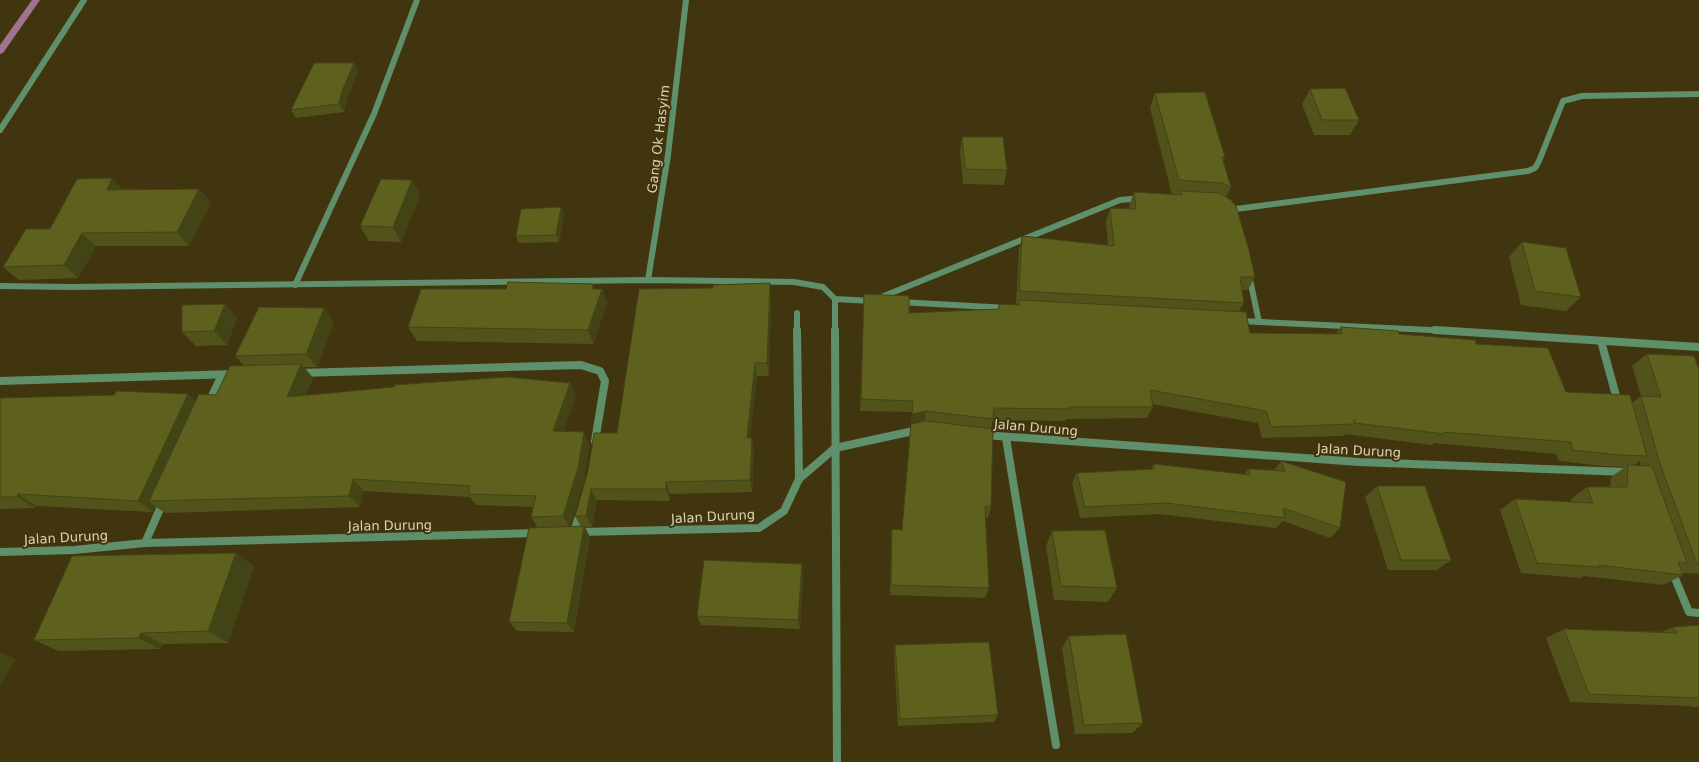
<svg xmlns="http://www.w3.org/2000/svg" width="1699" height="762" viewBox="0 0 1699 762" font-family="'DejaVu Sans',sans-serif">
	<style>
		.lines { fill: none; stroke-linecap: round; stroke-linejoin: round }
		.stream { fill: #a1738f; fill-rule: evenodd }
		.minor-far1 { stroke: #5f906b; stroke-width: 6 }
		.minor { stroke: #5f906b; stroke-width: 8 }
		.wall { fill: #51531a; fill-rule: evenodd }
		.shaded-wall { fill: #424415 }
		.building { fill: #5e611e; stroke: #424415 }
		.labels { text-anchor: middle; stroke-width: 4; stroke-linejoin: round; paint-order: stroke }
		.street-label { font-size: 13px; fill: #dfd4b2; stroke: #413510 }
	</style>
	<rect width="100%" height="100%" fill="#413510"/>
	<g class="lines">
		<!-- stream -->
		<polygon class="stream" points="32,0 40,0 3,53 0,54 0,45"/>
		<!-- minor-far1 -->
		<g class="minor-far1">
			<polyline points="0,130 84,0"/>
			<polyline points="1228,210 1528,171 1535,168 1539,161 1563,101 1582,96 1699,94"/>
			<polyline points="1249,275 1259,322"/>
			<polyline points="648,280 668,155 686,0"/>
			<polyline points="295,285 374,114 417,0"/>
			<polyline points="0,286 71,287 648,280 794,282 823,287 835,299 872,301"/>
			<polyline points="879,298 1120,200 1141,198"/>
			<polyline points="835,299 835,331"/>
			<polyline points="900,302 1008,308"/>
			<polyline points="797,313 797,331"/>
			<polyline points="1240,321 1452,331"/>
		</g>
		<!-- minor -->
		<g class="minor">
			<polyline points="797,330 799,479"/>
			<polyline points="835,330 837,762"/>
			<polyline points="1435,330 1699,347"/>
			<polyline points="1601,341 1618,403"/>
			<polyline points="299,373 581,365 600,371 605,381 595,441"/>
			<polyline points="0,381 235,374"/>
			<polyline points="208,404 222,375"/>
			<polyline points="984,435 1359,462 1628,472"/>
			<polyline points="1006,438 1056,745"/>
			<polyline points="574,532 580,513"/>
			<polyline points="579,532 759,528 784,511 799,479 835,448 918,430"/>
			<polyline points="145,543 163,502"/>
			<polyline points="0,552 74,550 145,543 537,533"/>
			<polyline points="1672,571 1689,612 1699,613"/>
		</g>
	</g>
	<!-- wall -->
	<g class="wall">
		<polygon points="358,71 347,99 344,112 296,118 291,110"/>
		<polygon points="1310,89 1359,120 1350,135 1314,135 1302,104"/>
		<path d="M1155 93 1225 157 1223 162 1231 187 1226 197 1255 277 1248 290H1242L1244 303 1239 311 1250 333 1336 334 1341 327 1399 334 1476 344 1566 392 1632 403 1641 396 1632 366 1647 354 1699 367V574L1683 573V575L1663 585 1584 576 1581 578 1521 573 1500 510 1515 499 1572 502 1571 499 1587 487H1610L1611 477 1625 467 1603 466 1559 461 1556 454 1434 443 1432 445 1345 434 1343 436 1262 438 1258 423 1152 404 1153 407 1147 418 1066 419 1065 421 993 420 991 429V507L988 518H985L989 588 985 598 890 595 891 540 892 529 902 530 912 412 860 411 864 294 909 313 998 310 999 304 1018 305V304H1016L1019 250 1022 236 1108 245 1106 221 1110 208 1130 209 1129 206 1134 192 1172 195 1150 108ZM1640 461 1641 466 1634 465Z"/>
		<polygon points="962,137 1007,170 1004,185 963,184 960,152"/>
		<polygon points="412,180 420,195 401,242 369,241 360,226"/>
		<polygon points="123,189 199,189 211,203 189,246 96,246 78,278 19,280 3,267 50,229"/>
		<polygon points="561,207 564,215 559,242 519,243 516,236"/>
		<polygon points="1522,242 1581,297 1566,311 1521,305 1509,257"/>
		<polygon points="593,284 595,289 602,289 607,303 593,344 417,341 408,327 506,289"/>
		<polygon points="771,298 769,376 757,376 750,438 752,438 754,450 752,492 670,494 670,501 597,500 592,527 585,527 590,537 574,632 517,631 509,622 538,528 531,517 533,507 476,505 470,497 364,491 360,507 165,513 156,507 153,512 36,506 35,508 0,509 0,398 188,394 196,401 216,395 245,366 235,356 324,308 334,322 317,367 304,367 313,378 305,396 570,383 576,396 563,432 584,432 589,445 584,480 570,527 581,527 575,516 617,433"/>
		<polygon points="225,304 237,318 227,345 196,346 182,332"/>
		<polygon points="1281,461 1340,528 1330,538 1283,521 1276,528 1159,514 1080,518 1072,483 1077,473 1151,469 1154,464 1244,475 1248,469 1274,470"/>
		<polygon points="1377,486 1451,560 1437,570 1388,570 1365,497"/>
		<polygon points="1052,531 1117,588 1108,602 1054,600 1046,546"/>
		<polygon points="254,566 228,643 163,644 160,649 59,651 34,640"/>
		<polygon points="803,574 800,629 701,625 697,616"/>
		<polygon points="1699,625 1699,707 1691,707 1690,706 1570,702 1546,638 1564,629 1661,632 1673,627"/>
		<polygon points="1069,636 1143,723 1132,733 1075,734 1062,648"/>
		<polygon points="895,645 998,715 994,722 898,726 894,654"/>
	</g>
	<!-- shaded-wall -->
	<g class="shaded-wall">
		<polygon points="354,63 358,71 347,99 344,112 339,104 342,91"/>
		<polygon points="112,178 125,192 107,190"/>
		<polygon points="412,180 420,195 401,242 393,227"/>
		<polygon points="199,189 211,203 189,246 177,232"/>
		<polygon points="561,207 564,215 559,242 556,235"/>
		<polygon points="82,233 96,246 78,278 64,265"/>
		<polygon points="770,283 771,298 769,376 767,363"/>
		<polygon points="593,284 598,298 602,289 607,303 593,344 588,330 592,289"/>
		<polygon points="225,304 237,318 227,345 214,331"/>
		<polygon points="324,308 334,322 317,367 306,354"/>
		<polygon points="755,363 757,376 749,450 747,438"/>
		<polygon points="301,364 313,378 299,410 287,397"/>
		<polygon points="570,383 576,396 559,444 553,431"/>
		<polygon points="188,394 202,407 149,501 156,507 153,512 138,501"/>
		<polygon points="926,411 925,423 910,426 912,414"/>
		<polygon points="584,432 589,445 584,480 570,527 563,516"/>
		<polygon points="752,438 754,450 752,492 750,480"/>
		<polygon points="353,479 364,491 360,507 349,496"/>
		<polygon points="666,482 670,494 670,501 666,489"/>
		<polygon points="591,489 597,500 592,527 586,516"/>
		<polygon points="18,494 36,506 35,508 17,497"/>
		<polygon points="584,526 590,537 574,632 567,623"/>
		<polygon points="236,553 254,566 228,643 208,631"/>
		<polygon points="802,564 803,574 800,629 798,620"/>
		<polygon points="141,633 163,644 160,649 138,638"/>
		<polygon points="0,652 16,659 0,686"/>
	</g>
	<!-- building -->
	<g class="building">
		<polygon points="314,63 354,63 342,91 339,104 291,110"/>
		<polygon points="1345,88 1359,120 1322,120 1310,89"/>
		<polygon points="1205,92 1225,157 1222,157 1231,187 1222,183 1179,180 1155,93"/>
		<polygon points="962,137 1003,137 1007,170 965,169"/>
		<polygon points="112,178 107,190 199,189 177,232 82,233 64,265 3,267 26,229 50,229 77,179"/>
		<polygon points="381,179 412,180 393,227 360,226"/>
		<polygon points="1180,191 1220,193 1231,200 1236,206 1249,250 1255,277 1240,277 1244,303 1019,291 1022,236 1114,246 1110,208 1136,209 1134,192 1182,195"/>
		<polygon points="561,207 556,235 516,236 521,209"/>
		<polygon points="1522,242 1566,248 1581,297 1535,291"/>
		<polygon points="508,282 593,284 592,289 602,289 588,330 408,327 421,289 506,289"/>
		<polygon points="770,283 767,363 755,363 747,438 752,438 750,480 666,482 666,489 591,489 586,516 575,516 588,471 594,433 617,433 639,289 713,288 713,285"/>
		<polygon points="864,294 909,296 909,313 999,309 999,304 1019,305 1019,300 1246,312 1250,333 1342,334 1341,327 1398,331 1399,334 1475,340 1476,344 1548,348 1566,392 1630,395 1647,456 1619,455 1573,450 1571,442 1444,432 1444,434 1355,423 1354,420 1354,424 1271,427 1266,411 1150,390 1153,407 1069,407 1070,409 994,408 993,419 926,411 912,414 913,401 861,399"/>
		<polygon points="225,304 214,331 182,332 182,305"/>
		<polygon points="259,307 324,308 306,354 235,356"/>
		<polygon points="1647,354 1694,356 1698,367 1699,367 1699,564 1697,564 1659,461 1641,396 1661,397"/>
		<polygon points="301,364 287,397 394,387 394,385 507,377 570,383 553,431 584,432 578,468 563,516 531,517 536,496 468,494 470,486 353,479 349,496 149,501 199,394 216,395 230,366"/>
		<polygon points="117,391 188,394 138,501 18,494 17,497 0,497 0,398 114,395"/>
		<polygon points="926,421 993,429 991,507 985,506 989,588 891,585 892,529 902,530 911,424"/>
		<polygon points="1281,461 1346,482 1340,528 1283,508 1285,518 1166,503 1085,507 1077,473 1154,469 1154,464 1250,475 1248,469 1285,471"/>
		<polygon points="1628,465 1652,466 1687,563 1678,562 1683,575 1599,565 1599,567 1537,563 1515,499 1593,503 1587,487 1627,487"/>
		<polygon points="1377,486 1425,486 1451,560 1401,560"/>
		<polygon points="584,526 567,623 509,622 529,528"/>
		<polygon points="1105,530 1117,588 1061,586 1052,531"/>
		<polygon points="236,553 208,631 141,633 138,638 34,640 72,556"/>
		<polygon points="704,560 802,564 798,620 697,616"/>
		<polygon points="1699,625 1699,698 1589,694 1564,629 1677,633 1673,627"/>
		<polygon points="1126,634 1143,723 1084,725 1069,636"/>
		<polygon points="989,642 998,715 900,719 895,645"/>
	</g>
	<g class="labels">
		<!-- street labels -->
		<g class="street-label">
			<text transform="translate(658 139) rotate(-83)" y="5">Gang Ok Hasyim</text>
			<text transform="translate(1036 427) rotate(5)" y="5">Jalan Durung</text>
			<text transform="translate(1359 450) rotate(3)" y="5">Jalan Durung</text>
			<text transform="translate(713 516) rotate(-3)" y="5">Jalan Durung</text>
			<text transform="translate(390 525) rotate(-1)" y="5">Jalan Durung</text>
			<text transform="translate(66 537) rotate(-3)" y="5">Jalan Durung</text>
		</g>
	</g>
</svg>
